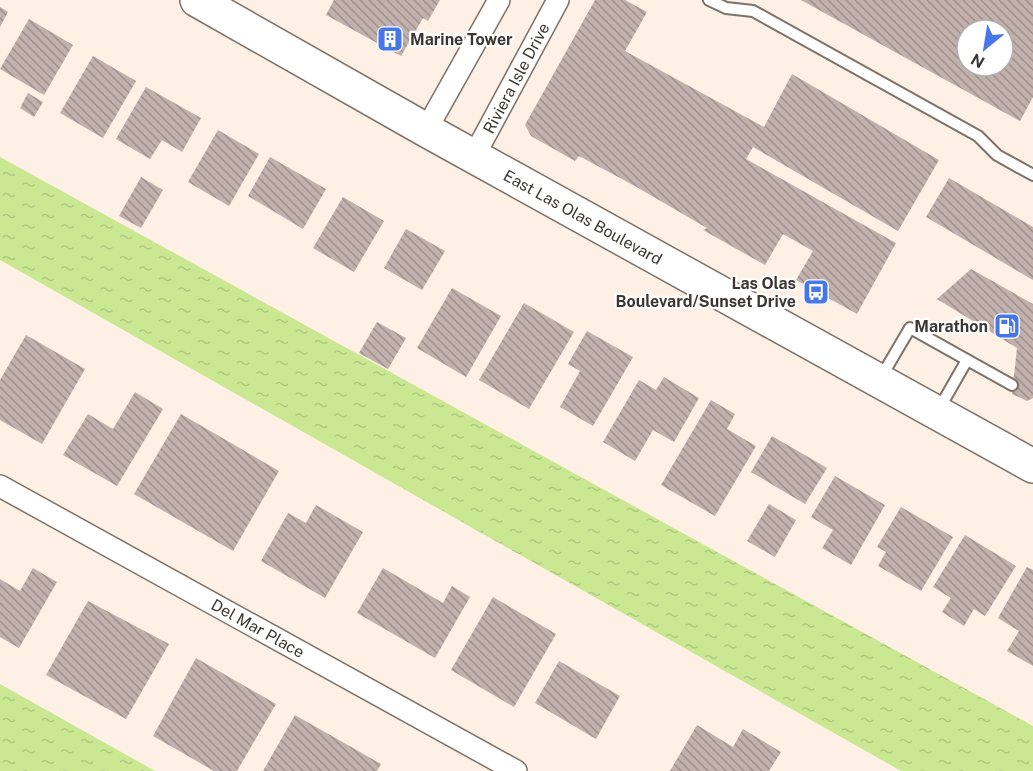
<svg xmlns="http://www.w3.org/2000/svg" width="1033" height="771" viewBox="0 0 1033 771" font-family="'Public Sans',sans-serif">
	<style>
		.water { fill: url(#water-ripples) }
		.building { fill: url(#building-back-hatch); fill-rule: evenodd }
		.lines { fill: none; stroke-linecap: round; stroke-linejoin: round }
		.lane-casing { stroke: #7e7167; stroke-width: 14 }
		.street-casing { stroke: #7e7167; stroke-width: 24 }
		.primary-casing { stroke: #7e7167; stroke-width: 36 }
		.lane { stroke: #fff; stroke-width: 10 }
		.street { stroke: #fff; stroke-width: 21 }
		.primary { stroke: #fff; stroke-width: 33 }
		.labels { text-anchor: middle; stroke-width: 4.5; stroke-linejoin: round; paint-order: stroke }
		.poi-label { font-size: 16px; font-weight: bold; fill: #3c3732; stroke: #fff; text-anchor: end }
		.street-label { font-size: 16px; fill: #3c3732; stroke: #fff }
	</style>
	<defs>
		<pattern id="water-ripples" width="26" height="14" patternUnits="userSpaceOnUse" patternTransform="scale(1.5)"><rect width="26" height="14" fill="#c9e891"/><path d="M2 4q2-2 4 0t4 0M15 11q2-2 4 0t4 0" fill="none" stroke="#aec87e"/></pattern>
		<pattern id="building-back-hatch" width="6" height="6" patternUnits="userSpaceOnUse" patternTransform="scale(1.5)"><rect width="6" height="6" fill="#c2b0ac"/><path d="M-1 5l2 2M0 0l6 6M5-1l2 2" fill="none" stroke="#9f908d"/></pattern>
	</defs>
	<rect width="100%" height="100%" fill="#fef0e4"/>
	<!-- water -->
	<g class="water">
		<polygon points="0,157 1033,726 1033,771 901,771 0,260"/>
		<polygon points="0,684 155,771 0,771"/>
	</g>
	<!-- building -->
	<g class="building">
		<polygon points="334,0 440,0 428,21 423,18 401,56 326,15"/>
		<polygon points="595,0 625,0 647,12 625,51 764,127 792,74 939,160 898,231 753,147 746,159 896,243 857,314 796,280 813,251 783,234 765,265 703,230 707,228 633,185 579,156 575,161 531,136 525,125"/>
		<path d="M801 0H1033V97L1020 121ZM967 30H1003V66H967Z"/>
		<polygon points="0,7 8,12 0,27"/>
		<polygon points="29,19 73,45 44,95 0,69"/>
		<polygon points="93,56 136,81 103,138 60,113"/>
		<polygon points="146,87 201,118 182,152 162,140 150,159 116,139"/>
		<polygon points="28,93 43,102 34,117 20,108"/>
		<polygon points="218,130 259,154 229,206 188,182"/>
		<polygon points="270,157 326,189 303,229 248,196"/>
		<polygon points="141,177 163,190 141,228 119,216"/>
		<polygon points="949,178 1033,227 1033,280 926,217"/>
		<polygon points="343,197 384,221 354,272 313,248"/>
		<polygon points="406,229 445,251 422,290 384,268"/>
		<polygon points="971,269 1033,304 1033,398 1027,401 1012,394 1017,348 937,299"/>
		<polygon points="452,288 501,316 466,377 417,348"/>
		<polygon points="524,303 574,332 529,409 479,380"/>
		<polygon points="377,322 406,338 388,369 359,353"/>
		<polygon points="587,331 633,357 593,426 560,407 580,371 568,364"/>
		<polygon points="26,335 85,369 42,444 0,420 0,380"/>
		<polygon points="664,377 699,398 674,442 653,430 635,461 603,442 639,380 656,390"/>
		<polygon points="135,392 163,409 117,486 63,455 88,414 113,429"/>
		<polygon points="711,400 735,414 727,429 756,446 715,516 661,485"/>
		<polygon points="181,414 279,471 233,551 134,494"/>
		<polygon points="772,436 827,468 805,504 751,472"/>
		<polygon points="835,476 885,505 851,565 822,548 833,530 811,517"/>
		<polygon points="769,504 796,520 775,557 747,541"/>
		<polygon points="316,505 363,532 325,598 261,561 288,513 306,523"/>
		<polygon points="901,507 953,537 921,591 878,566 886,552 877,547"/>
		<polygon points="965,535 1016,566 985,616 974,609 964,626 942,612 951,598 933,587"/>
		<polygon points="1027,567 1033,570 1033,666 1007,651 1019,631 998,618"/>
		<polygon points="33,568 57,582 19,648 0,637 0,579 20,591"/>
		<polygon points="383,568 443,603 452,586 470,597 435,658 357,613"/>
		<polygon points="493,597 556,634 514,707 451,670"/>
		<polygon points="88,601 169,644 126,719 46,675"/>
		<polygon points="196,658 276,704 237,771 214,771 153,736"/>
		<polygon points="559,661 620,696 596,739 535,703"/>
		<polygon points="295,715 381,764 377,771 263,771"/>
		<polygon points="697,725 733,747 743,729 781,752 769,771 670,771"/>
	</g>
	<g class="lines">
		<!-- lane casing -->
		<g class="lane-casing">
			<g id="lane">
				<polyline points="709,0 726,8 753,11 978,136 997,155 1033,175"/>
				<polyline points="880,379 910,328 1012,385"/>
				<polyline points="939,409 967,360"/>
			</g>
		</g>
		<!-- street casing -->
		<g class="street-casing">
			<g id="street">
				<polyline points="426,130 499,0"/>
				<polyline points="474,156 558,0"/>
				<polyline points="0,486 516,771"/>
			</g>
		</g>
		<!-- primary casing -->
		<g class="primary-casing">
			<polyline id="primary" points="197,0 426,130 1033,466"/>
		</g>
		<!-- lane -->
		<use href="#lane" class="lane"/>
		<!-- street -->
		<use href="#street" class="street"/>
		<!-- primary -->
		<use href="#primary" class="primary"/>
	</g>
	<!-- icons -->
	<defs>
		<g id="building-square" transform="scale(1.35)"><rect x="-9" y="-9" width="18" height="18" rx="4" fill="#4776e8" stroke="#fff"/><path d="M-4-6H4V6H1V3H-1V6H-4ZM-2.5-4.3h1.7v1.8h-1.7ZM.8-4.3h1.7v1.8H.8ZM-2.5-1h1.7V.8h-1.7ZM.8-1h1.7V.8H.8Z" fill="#fff"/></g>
		<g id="bus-square" transform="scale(1.35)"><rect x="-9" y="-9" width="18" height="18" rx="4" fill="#4776e8" stroke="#fff"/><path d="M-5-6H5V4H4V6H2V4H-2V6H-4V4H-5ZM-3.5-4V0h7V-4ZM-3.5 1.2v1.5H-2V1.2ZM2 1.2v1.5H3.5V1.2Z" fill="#fff"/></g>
		<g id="fuel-square" transform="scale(1.35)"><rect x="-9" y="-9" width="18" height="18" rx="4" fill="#4776e8" stroke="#fff"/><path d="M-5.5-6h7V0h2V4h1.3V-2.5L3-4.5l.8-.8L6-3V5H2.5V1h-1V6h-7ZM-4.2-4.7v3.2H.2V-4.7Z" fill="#fff"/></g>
	</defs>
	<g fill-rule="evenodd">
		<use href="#building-square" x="390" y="39"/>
		<use href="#bus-square" x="816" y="292"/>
		<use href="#fuel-square" x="1007" y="326"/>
	</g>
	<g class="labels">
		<!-- poi labels -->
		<g class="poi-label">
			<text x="410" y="45" text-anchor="start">Marine Tower</text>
			<text x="796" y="289">Las Olas<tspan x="796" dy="18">Boulevard/Sunset Drive</tspan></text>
			<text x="988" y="332">Marathon</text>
		</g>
		<!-- street labels -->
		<g class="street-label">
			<text transform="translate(516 78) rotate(-62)" y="6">Riviera Isle Drive</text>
			<text transform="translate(583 217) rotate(29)" y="6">East Las Olas Boulevard</text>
			<text transform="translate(258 628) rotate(29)" y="6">Del Mar Place</text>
		</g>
	</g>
	<!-- north arrow -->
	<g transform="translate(985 48) rotate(210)"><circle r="28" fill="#ffffff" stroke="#b1afad" stroke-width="1.5"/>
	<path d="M0-4.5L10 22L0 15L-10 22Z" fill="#4776e8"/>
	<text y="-9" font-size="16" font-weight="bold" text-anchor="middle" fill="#3c3732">N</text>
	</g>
</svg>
